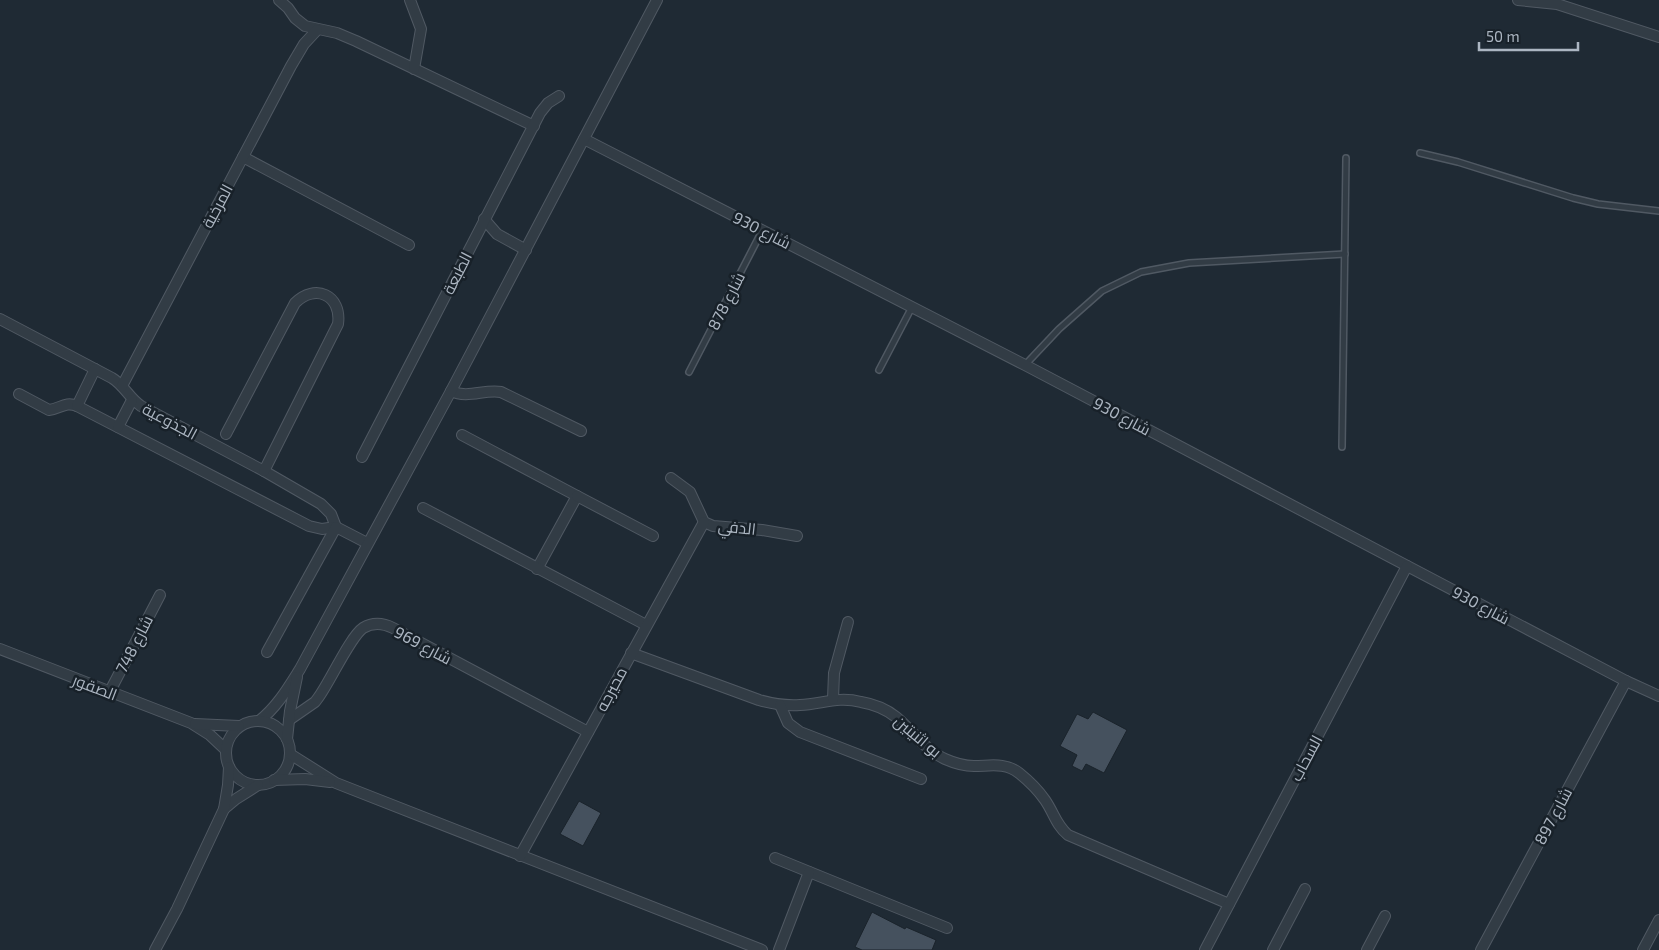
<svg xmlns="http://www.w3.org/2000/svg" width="1659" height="950" viewBox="0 0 1659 950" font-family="'Exo 2',Cairo,sans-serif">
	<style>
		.building { fill: #45515e; stroke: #1a232b }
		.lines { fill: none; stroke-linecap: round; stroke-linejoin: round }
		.service-casing { stroke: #505963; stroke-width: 8 }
		.minor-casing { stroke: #505963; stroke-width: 12 }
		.service { stroke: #323c45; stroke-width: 5 }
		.minor { stroke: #323c45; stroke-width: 10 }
		.labels { text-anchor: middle; stroke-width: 5; stroke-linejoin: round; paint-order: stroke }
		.street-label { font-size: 16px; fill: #acb6c2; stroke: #182129 }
	</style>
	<rect width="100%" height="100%" fill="#1f2a34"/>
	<!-- building -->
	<g class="building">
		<polygon points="1093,712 1127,730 1104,773 1086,764 1082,771 1072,766 1077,755 1060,746 1077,714 1088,719"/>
		<polygon points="579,801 601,813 583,846 560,834"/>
		<polygon points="872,912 905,929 906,927 936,940 932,950 862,950 855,947"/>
	</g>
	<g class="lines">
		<!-- service casing -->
		<g class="service-casing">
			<g id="service">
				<polyline points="1420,153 1458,162 1573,198 1598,204 1659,211"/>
				<polyline points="1025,365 1059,329 1102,291 1141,272 1189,263 1345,254"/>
				<polyline points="879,370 912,307"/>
				<polyline points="689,372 762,231"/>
				<polyline points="1342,447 1346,158"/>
			</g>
		</g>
		<!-- minor casing -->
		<g class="minor-casing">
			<g id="minor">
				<polyline points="279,0 288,8 295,18 305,26 337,33 356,41 534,126"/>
				<polyline points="410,0 421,29 414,69"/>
				<polyline points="1518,0 1557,4 1659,37"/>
				<polyline points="584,139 1025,365 1626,681 1659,696"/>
				<polyline points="243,157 409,245"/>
				<polyline points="484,219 497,234 526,250"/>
				<path d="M0 319 112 378C124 385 129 398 141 406L264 471 321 504 331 514 336 527"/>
				<polyline points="122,386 291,66 304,44 317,30"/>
				<path d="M451 391C468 399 484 389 501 392L581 431"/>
				<path d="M19 394 49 410C60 409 65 401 77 406L309 526 322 529 336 527 367 543"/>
				<polyline points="77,406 95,369"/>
				<polyline points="118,427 132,400"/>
				<path d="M226 434 295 303C315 283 342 295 338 324L264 471"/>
				<polyline points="462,435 577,496 537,569"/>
				<polyline points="362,457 540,113 548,103 559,96"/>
				<polyline points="671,478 690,492 704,522 713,526 762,530 797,536"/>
				<polyline points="577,496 653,536"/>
				<polyline points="423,508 646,625"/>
				<polyline points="0,649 191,723 210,735 226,750"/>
				<polyline points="267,652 336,527"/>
				<path d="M631 653 759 700C773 704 786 706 800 705 822 704 838 696 861 702 873 704 886 709 896 717 912 730 925 750 945 759 954 763 964 766 974 766 990 766 1005 762 1019 773 1029 781 1038 790 1045 800 1054 813 1056 825 1068 835L1229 904"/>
				<polyline points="109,693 160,595"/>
				<polyline points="833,699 834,673 848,622"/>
				<polyline points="780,705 788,723 800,732 921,779"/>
				<path d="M289 720 315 702 318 698C330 682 350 637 363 628 373 622 383 623 393 628L588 732"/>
				<path d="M259 721C277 707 288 688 300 669L451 391 657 0"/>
				<circle cx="258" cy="753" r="32"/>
				<polyline points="195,724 239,726"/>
				<polyline points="287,739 290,711 297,677"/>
				<polyline points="290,754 336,783 762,950"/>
				<polyline points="274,780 305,779 330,782"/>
				<polyline points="224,809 236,799 258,785"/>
				<polyline points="520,856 704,522"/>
				<polyline points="775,858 947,928"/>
				<polyline points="155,950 177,909 224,809 228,785 229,767"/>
				<polyline points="779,950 809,872"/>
				<polyline points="1205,950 1407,566"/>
				<polyline points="1273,950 1305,889"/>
				<polyline points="1367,950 1385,916"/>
				<polyline points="1481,950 1626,681"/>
				<polyline points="1643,950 1659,920"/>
			</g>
		</g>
		<!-- service -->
		<use href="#service" class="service"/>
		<!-- minor -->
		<use href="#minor" class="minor"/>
	</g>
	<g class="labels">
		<!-- street labels -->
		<g class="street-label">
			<text transform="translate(217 206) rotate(-62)" y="6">المرخية</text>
			<text transform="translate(762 230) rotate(27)" y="6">شارع 930</text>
			<text transform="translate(457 273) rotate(-63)" y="6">الطبعة</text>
			<text transform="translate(726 301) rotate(-63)" y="6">شارع 878</text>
			<text transform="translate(1122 416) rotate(28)" y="6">شارع 930</text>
			<text transform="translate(170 421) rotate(28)" y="6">الجذوعية</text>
			<text transform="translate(737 527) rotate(6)" y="6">الدفي</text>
			<text transform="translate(1481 605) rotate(28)" y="6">شارع 930</text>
			<text transform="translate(134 644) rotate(-63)" y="6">شارع 748</text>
			<text transform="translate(423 645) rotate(28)" y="6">شارع 969</text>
			<text transform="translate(95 687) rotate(21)" y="6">الصقور</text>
			<text transform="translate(611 689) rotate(-62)" y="6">محيرجه</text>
			<text transform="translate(918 736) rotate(40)" y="6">بو اثنيتين</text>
			<text transform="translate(1306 758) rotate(-62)" y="6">السحاب</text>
			<text transform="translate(1553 816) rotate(-62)" y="6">شارع 897</text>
		</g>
	</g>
	<!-- scale -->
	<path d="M1479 42v8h99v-8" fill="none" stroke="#acb6c2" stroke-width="2.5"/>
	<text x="1486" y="42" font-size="15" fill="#acb6c2" stroke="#182129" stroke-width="4" paint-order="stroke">50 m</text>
</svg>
